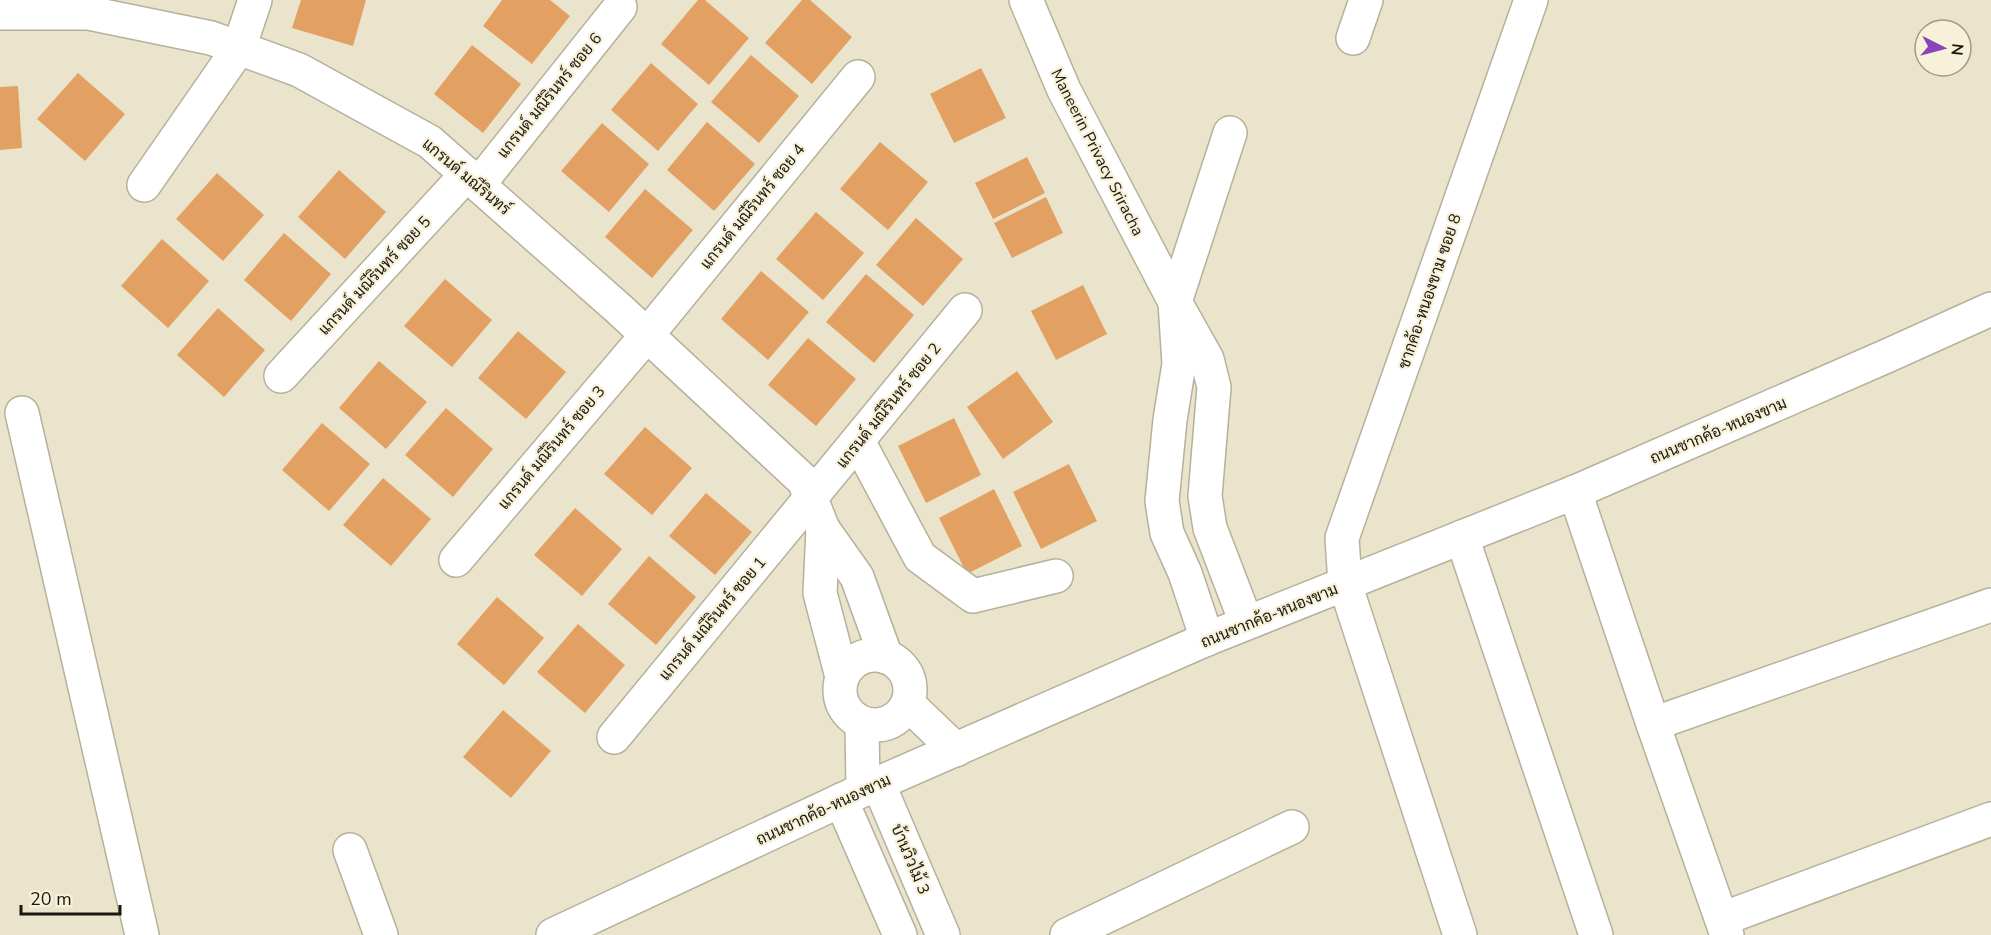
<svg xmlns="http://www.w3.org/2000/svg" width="1991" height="935" viewBox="0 0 1991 935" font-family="'Nunito Sans',Sarabun,sans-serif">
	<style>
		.building { fill: #e2a162 }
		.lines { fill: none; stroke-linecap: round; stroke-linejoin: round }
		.minor-casing { stroke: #b7b09a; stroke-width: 36 }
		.minor { stroke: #fff; stroke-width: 33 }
		.labels { text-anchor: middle; stroke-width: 4.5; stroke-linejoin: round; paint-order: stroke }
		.street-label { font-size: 16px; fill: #1b1810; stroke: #f8f1da }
	</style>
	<rect width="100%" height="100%" fill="#ebe4cd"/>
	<!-- building -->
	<g class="building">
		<polygon points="301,0 366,0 353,46 292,28"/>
		<polygon points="502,0 550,0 570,16 532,64 483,26"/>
		<polygon points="698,0 705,0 749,38 709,85 661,44"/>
		<polygon points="802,0 810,0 852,37 812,84 765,43"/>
		<polygon points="472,45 521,84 483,133 434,94"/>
		<polygon points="751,55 799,96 759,143 711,102"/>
		<polygon points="651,63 698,104 658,151 611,110"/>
		<polygon points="981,68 1006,118 954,143 930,94"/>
		<polygon points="78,73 125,114 85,161 37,119"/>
		<polygon points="18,86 22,148 0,150 0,87"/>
		<polygon points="707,122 755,164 714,211 667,170"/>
		<polygon points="602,123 649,164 609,212 561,171"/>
		<polygon points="880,142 928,182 888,230 840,189"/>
		<polygon points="1027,157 1045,193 993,219 975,183"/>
		<polygon points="339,170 386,212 345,259 298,217"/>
		<polygon points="217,173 264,215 223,261 176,219"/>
		<polygon points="645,189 693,230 652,278 605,237"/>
		<polygon points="1046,197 1063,233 1012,258 994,223"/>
		<polygon points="816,212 864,253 823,300 776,259"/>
		<polygon points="916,218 963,259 923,306 876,265"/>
		<polygon points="284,233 331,274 291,321 244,280"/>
		<polygon points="162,239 209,281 168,328 121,286"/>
		<polygon points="761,271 809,312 768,360 721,319"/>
		<polygon points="866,274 914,315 874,363 826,322"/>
		<polygon points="445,279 492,320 452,367 404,326"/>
		<polygon points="1083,285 1107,334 1056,360 1031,311"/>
		<polygon points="218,308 265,350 224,397 177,355"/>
		<polygon points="518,331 566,372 526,419 478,378"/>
		<polygon points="808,338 856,379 816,426 768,385"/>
		<polygon points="379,361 427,402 386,449 339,408"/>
		<polygon points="1017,371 1053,422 1003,459 967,407"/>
		<polygon points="446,408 493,449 453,497 405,455"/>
		<polygon points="954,418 981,475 926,503 898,446"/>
		<polygon points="322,423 370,464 329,511 282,470"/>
		<polygon points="645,427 692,468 652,515 604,474"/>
		<polygon points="1069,464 1097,521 1041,549 1013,492"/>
		<polygon points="383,478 431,519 391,566 343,525"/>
		<polygon points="994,489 1022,546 967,574 939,518"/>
		<polygon points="706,493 752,532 715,575 669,536"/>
		<polygon points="575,508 622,549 582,596 534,555"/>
		<polygon points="649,556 696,597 656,645 608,604"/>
		<polygon points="497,597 544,638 504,685 457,644"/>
		<polygon points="578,624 625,665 585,713 537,672"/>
		<polygon points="503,710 551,751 511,798 463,757"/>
	</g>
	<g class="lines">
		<!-- minor casing -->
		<g class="minor-casing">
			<g id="minor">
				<polyline points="1026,0 1064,90 1175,302 1207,359 1214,387 1205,496 1210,528 1246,622"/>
				<polyline points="0,13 89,13 211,38 299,70 430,142 619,309 804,481 823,529 857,577 886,657"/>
				<polyline points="1353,38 1366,0"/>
				<polyline points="479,184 620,7"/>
				<polyline points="144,185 239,48 255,0"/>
				<polyline points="281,376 467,174"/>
				<polyline points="22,413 142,935"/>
				<polyline points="858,441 920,557 973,596 1056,576"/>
				<polyline points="1575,492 1653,724 1727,935"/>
				<polyline points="823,529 820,593 842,677"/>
				<polyline points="1462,537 1596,935"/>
				<polyline points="456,560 647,335 858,77"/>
				<polyline points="1207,639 1185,573 1167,533 1162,501 1170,420 1179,364 1175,302 1230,133"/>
				<circle cx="875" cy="690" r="35"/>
				<polyline points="908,704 956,750"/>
				<polyline points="862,723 863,790"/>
				<polyline points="1653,724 1991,605"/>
				<polyline points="614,737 965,310"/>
				<polyline points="878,783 943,935"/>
				<polyline points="841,800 900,935"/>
				<polyline points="350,850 381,935"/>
				<polyline points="1722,919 1991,819"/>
				<polyline points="553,935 863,790 1207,639 1575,492 1889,355 1991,309"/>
				<polyline points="1067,935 1292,827"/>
				<polyline points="1460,935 1345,584 1342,538 1531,0"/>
			</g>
		</g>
		<!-- minor -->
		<use href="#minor" class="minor"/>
	</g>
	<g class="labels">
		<!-- street labels -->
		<g class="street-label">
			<text transform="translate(549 95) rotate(-51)" y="6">แกรนด์ มณีรินทร์ ซอย 6</text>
			<text transform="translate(1098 152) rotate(63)" y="6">Maneerin Privacy Sriracha</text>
			<text transform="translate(467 176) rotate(40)" y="6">แกรนด์ มณีรินทร์</text>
			<text transform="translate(752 206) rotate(-51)" y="6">แกรนด์ มณีรินทร์ ซอย 4</text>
			<text transform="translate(374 275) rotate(-47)" y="6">แกรนด์ มณีรินทร์ ซอย 5</text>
			<text transform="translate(1429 291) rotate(-71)" y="6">ชากค้อ-หนองขาม ซอย 8</text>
			<text transform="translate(888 405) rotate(-51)" y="6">แกรนด์ มณีรินทร์ ซอย 2</text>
			<text transform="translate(1718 430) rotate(-23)" y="6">ถนนชากค้อ-หนองขาม</text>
			<text transform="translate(551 447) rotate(-50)" y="6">แกรนด์ มณีรินทร์ ซอย 3</text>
			<text transform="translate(1269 615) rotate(-22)" y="6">ถนนชากค้อ-หนองขาม</text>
			<text transform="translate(712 618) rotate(-50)" y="6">แกรนด์ มณีรินทร์ ซอย 1</text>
			<text transform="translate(823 809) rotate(-25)" y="6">ถนนชากค้อ-หนองขาม</text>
			<text transform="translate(911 859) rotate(67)" y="6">บ้านวิวไม้ 3</text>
		</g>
	</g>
	<!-- north arrow -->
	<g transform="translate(1943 48) rotate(96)"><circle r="28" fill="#f8f1da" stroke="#a09a89" stroke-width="1.5"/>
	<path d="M0-4.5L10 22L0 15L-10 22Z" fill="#8845b9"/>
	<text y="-9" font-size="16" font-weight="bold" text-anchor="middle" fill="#1b1810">N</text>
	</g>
	<!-- scale -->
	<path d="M21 905v9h99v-9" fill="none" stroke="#1b1810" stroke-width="3"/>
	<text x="30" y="905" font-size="18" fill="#1b1810" stroke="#f8f1da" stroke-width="4.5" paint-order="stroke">20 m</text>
</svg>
